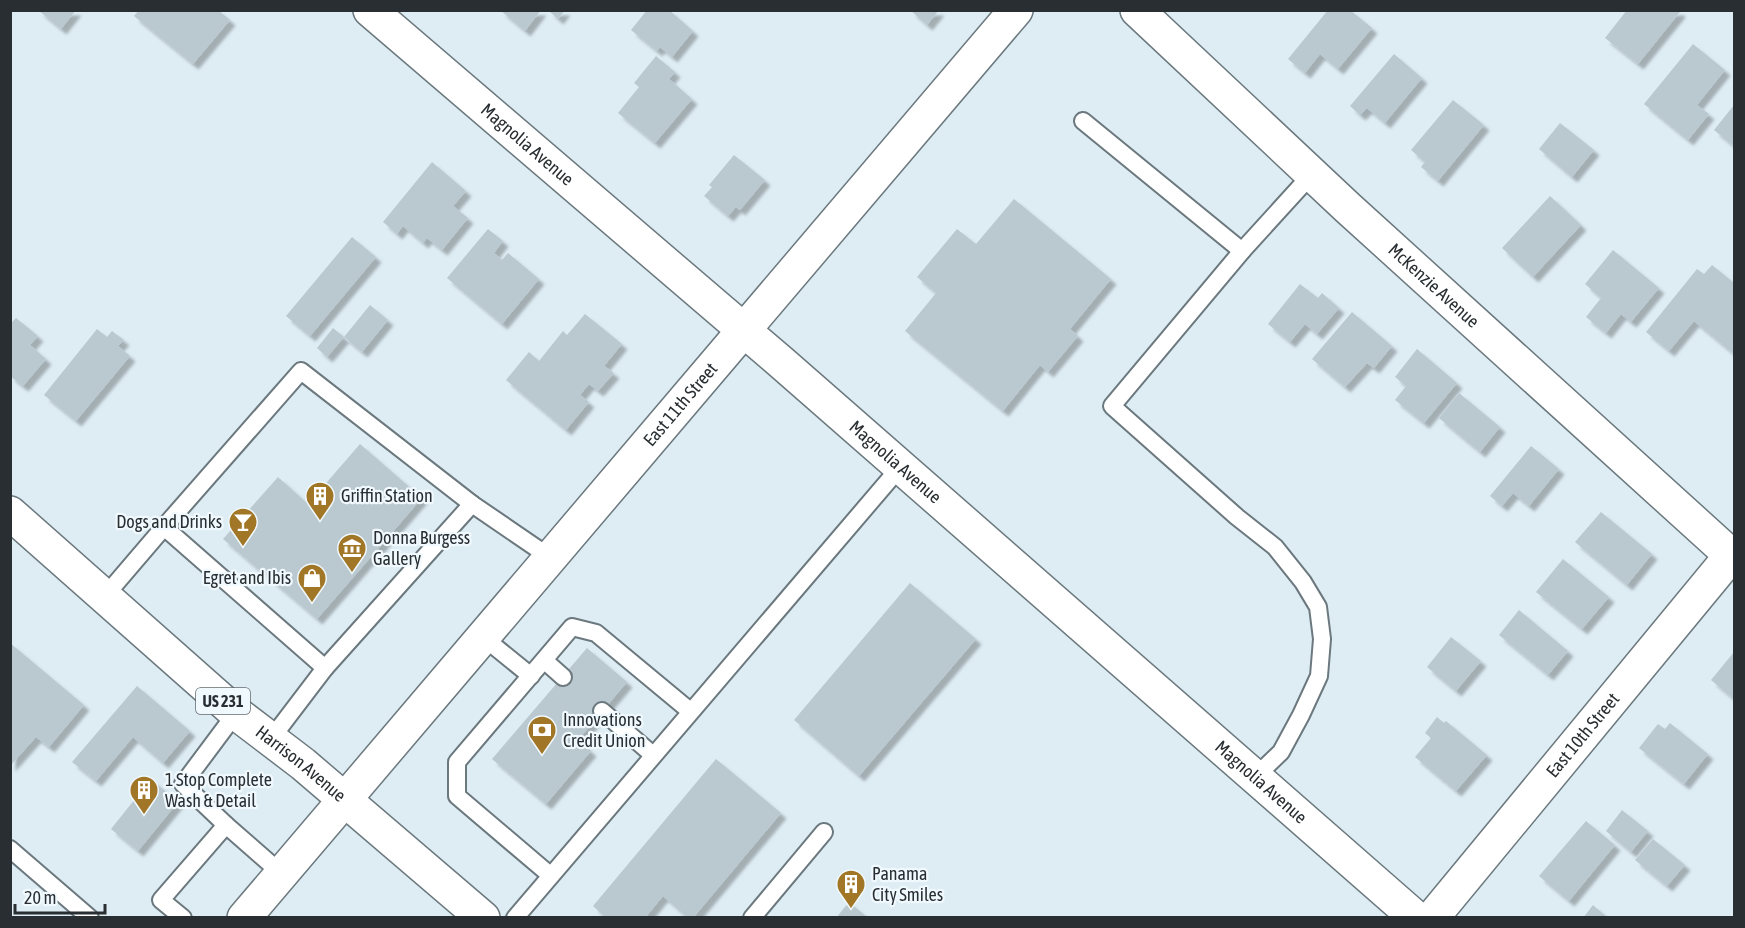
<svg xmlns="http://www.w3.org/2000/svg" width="1745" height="928" viewBox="0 0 1745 928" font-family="'Asap Condensed',sans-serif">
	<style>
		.building { fill: #bac8cf; filter: url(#shadow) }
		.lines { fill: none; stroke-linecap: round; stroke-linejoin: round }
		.service-casing { stroke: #6b787e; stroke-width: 20 }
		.minor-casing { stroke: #6b787e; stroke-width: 36 }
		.secondary-casing { stroke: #6b787e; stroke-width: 36 }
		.primary-casing { stroke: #6b787e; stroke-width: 36 }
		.service { stroke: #fff; stroke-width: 16 }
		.minor { stroke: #fff; stroke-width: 33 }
		.secondary { stroke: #fff; stroke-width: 33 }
		.primary { stroke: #fff; stroke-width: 33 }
		.labels { text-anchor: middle; stroke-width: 4.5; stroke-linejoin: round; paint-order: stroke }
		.shield { fill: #f0f9fe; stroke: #646b6e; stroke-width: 1.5 }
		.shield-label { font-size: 16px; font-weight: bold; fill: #282e31 }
		.street-label { font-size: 18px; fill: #282e31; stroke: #f0f9fe }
		.poi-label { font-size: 18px; fill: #282e31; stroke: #f0f9fe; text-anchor: start }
	</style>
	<defs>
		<filter id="shadow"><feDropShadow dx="5.5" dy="5.5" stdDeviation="1.5" flood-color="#0004"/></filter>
	</defs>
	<rect width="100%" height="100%" fill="#deedf4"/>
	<!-- building -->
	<g class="building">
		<polygon points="38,10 76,10 61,29"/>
		<polygon points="139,10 218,10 230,20 193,64 134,16"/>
		<polygon points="500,10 541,10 525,31"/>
		<polygon points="548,10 565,10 558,19"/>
		<polygon points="647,10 669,10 693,31 672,57 660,47 657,51 631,30"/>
		<polygon points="910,10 939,10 927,25"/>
		<polygon points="1328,10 1350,10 1372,28 1338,69 1320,54 1305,73 1288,59"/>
		<polygon points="1627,10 1679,10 1680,12 1638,64 1605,38"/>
		<polygon points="1693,44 1725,70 1697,105 1709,114 1688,140 1644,104"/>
		<polygon points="1394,54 1422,78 1385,123 1367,108 1360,115 1350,106"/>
		<polygon points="656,56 675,72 669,79 692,99 655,143 618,113 639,87 634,83"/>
		<polygon points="1453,100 1484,125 1438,181 1421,167 1425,162 1411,150"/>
		<polygon points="1734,105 1734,146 1714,130"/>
		<polygon points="1560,123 1594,150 1572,177 1539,149"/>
		<polygon points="734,155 765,180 740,210 736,207 728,216 704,196 712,187 709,185"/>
		<polygon points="432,162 466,191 453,206 468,218 442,250 427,238 423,243 403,226 397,234 383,222"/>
		<polygon points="1550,196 1581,225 1533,277 1502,248"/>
		<polygon points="1014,199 1111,279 1070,329 1078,336 1048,372 1040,365 1003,411 905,331 936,293 917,277 957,229 976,244"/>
		<polygon points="488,229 503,241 494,253 502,260 508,253 539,279 502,324 447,278"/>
		<polygon points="352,237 376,257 310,336 286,316"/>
		<polygon points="1613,250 1659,288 1631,322 1621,314 1606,333 1586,317 1601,298 1585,284"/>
		<polygon points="1712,265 1734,283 1734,354 1694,321 1669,351 1646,332 1697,269 1704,274"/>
		<polygon points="1300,284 1318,298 1322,293 1339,308 1317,334 1305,324 1290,342 1268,324"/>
		<polygon points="370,305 388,320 362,352 344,337"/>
		<polygon points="1352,312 1392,346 1374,368 1367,363 1345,387 1312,359"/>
		<polygon points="585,314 622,344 604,366 614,373 598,391 589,384 580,395 589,402 566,430 506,380 529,352 539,361 563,331 567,335"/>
		<polygon points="16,318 38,336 30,345 46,359 23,386 10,376 10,324"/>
		<polygon points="333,328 344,337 327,357 317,348"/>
		<polygon points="97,329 107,337 112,331 124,340 118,346 130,356 76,421 44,395"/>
		<polygon points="1417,349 1457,383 1424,423 1395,400 1406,386 1395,377"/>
		<polygon points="1459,393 1500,427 1480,452 1439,418"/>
		<polygon points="360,444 422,498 317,619 223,539 278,477 308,504"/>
		<polygon points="1531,446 1559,469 1529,506 1513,493 1502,506 1490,496"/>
		<polygon points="1601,512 1652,554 1627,585 1575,542"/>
		<polygon points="1563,559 1609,597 1582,629 1536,592"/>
		<polygon points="910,583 976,639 859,776 794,720"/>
		<polygon points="1519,610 1568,651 1548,675 1499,635"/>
		<polygon points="1451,637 1481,661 1456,691 1427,667"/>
		<polygon points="10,643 84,705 49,747 36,737 10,766"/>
		<polygon points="587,648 627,682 578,740 591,751 546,804 492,759"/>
		<polygon points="1734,652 1734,699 1711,680"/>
		<polygon points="137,686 190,731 163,763 133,737 96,781 72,762"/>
		<polygon points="1437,717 1444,723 1446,721 1487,755 1456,791 1415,757 1431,738 1425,733"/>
		<polygon points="1670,723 1708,754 1684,784 1639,748 1658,724 1665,729"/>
		<polygon points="716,759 781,813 693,918 688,918 663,896 645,918 606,918 593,906"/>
		<polygon points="151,779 178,802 138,851 111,829"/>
		<polygon points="1622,810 1648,831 1631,852 1606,831"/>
		<polygon points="1586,821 1615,845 1569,901 1539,876"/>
		<polygon points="1653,839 1685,865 1667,886 1635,860"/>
		<polygon points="849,902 868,918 836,918"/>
		<polygon points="1593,905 1608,918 1583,918"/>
	</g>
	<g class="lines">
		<!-- service casing -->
		<g class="service-casing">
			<g id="service">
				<polyline points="1083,121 1242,251"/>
				<polyline points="164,527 301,371 472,504"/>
				<polyline points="105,596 164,527 325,668 472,504 551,558"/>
				<polyline points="483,637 531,676"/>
				<polyline points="545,661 563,677"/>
				<polyline points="602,711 653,755"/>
				<polyline points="271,739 325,668"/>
				<polyline points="1255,777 1281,752 1301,715 1319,676 1322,639 1318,607 1303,582 1275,547 1237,517 1112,406 1242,251 1312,174"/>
				<polyline points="226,825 282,874"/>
				<polyline points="10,849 90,918"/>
				<polyline points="550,875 457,796 457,762 572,627 596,633 690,711"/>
				<polyline points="183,918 161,900 226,825 183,784 236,713"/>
				<polyline points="515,918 901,466"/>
				<polyline points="752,918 824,832"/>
			</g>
		</g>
		<!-- minor casing -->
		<g class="minor-casing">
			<g id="minor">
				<path id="s1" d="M370 10 782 363 1416 918"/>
				<path id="s2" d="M1137 10 1348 208 1734 558"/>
				<path id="s3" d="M1432 918 1734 552"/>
			</g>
		</g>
		<!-- secondary casing -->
		<g class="secondary-casing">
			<g id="secondary">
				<path id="s4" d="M244 918 1016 10"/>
			</g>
		</g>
		<!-- primary casing -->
		<g class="primary-casing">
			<g id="primary">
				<path id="s5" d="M10 513 236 713 303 764 483 918"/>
			</g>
		</g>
		<!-- service -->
		<use href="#service" class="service"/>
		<!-- minor -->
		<use href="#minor" class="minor"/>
		<!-- secondary -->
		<use href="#secondary" class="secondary"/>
		<!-- primary -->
		<use href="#primary" class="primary"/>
	</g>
	<!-- icons -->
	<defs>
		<g id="building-pin" transform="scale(1.5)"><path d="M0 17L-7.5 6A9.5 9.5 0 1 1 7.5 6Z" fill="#a17626" stroke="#f0f9fe"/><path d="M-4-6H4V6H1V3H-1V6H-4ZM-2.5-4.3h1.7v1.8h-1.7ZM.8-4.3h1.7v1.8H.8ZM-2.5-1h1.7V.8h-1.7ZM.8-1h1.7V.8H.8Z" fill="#fff"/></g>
		<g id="bar-pin" transform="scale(1.5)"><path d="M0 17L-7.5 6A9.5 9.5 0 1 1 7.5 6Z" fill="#a17626" stroke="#f0f9fe"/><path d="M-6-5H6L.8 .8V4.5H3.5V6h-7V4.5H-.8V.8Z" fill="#fff"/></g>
		<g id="museum-pin" transform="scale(1.5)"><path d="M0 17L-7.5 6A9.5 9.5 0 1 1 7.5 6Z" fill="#a17626" stroke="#f0f9fe"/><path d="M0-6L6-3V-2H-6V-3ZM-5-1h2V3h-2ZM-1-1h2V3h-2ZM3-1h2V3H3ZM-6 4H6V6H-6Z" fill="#fff"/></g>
		<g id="shop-pin" transform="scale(1.5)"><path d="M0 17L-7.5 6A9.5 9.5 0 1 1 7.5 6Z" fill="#a17626" stroke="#f0f9fe"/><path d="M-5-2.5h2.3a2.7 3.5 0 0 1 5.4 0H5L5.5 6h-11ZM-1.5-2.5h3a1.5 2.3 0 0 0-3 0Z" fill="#fff"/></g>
		<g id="bank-pin" transform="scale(1.5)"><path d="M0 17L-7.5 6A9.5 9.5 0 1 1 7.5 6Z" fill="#a17626" stroke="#f0f9fe"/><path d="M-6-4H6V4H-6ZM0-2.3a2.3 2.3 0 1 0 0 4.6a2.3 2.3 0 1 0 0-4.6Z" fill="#fff"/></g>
	</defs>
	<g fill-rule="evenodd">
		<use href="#building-pin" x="320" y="496"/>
		<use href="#bar-pin" x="243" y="522"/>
		<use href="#museum-pin" x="352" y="548"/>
		<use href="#shop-pin" x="312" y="578"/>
		<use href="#bank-pin" x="542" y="730"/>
		<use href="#building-pin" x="144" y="790"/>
		<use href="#building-pin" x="851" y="884"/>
	</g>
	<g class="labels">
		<!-- shield labels -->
		<rect class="shield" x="196" y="688" width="54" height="26" rx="4.5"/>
		<g class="shield-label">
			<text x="223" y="707">US 231</text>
		</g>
		<!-- street labels -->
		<g class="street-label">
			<text dy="6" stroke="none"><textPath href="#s1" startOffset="207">Magnolia Avenue</textPath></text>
			<text dy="6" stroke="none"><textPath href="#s2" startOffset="405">McKenzie Avenue</textPath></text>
			<text dy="6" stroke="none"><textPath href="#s4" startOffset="674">East 11th Street</textPath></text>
			<text dy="6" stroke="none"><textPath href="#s1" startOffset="693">Magnolia Avenue</textPath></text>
			<text dy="6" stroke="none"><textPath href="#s3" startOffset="237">East 10th Street</textPath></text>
			<text dy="6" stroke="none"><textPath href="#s5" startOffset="384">Harrison Avenue</textPath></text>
			<text dy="6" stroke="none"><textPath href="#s1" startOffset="1179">Magnolia Avenue</textPath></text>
		</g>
		<!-- poi labels -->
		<g class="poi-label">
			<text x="341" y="502">Griffin Station</text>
			<text x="222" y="528" text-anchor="end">Dogs and Drinks</text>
			<text x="373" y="544">Donna Burgess<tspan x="373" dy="21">Gallery</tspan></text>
			<text x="291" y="584" text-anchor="end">Egret and Ibis</text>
			<text x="563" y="726">Innovations<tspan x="563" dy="21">Credit Union</tspan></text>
			<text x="165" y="786">1 Stop Complete<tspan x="165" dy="21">Wash &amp; Detail</tspan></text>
			<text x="872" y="880">Panama<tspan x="872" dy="21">City Smiles</tspan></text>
		</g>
	</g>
	<!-- border -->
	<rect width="1745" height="928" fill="none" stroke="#282e31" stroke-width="24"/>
	<!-- scale -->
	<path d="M15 904v9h90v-9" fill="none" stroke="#282e31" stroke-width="3"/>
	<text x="24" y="904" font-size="18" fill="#282e31" stroke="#f0f9fe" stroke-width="4.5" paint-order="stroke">20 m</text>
</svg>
